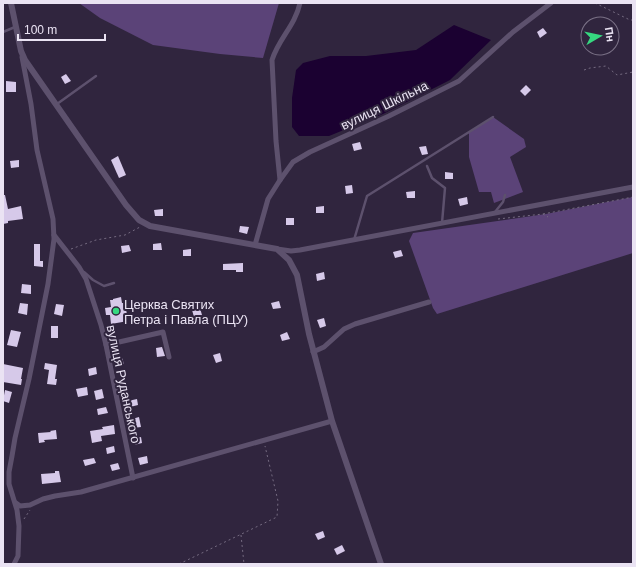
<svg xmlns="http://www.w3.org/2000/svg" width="636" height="567" viewBox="0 0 636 567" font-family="Helvetica,sans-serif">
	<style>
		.green { fill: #5b4378 }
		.water { fill: #1b0131 }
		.building { fill: #d6c9e9 }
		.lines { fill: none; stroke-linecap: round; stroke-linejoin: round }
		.path { stroke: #756b81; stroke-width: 1; stroke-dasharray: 2 3; stroke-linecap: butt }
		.service { stroke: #5d516d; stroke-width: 2.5 }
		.minor { stroke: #5d516d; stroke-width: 5 }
		.tertiary { stroke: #5d516d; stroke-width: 6 }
		.poi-dot { fill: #36d880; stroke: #30253e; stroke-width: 1.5 }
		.labels { text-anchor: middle; stroke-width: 4; stroke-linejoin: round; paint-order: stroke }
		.street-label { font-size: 13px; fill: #eae3f3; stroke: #30253e }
		.poi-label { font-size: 13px; fill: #eae3f3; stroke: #30253e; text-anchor: start }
	</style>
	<rect width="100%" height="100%" fill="#30253e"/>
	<!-- green -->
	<g class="green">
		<polygon points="79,3 279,3 263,58 220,54 153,45 100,18"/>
		<polygon points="493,117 524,139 526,147 510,157 523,192 494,203 491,192 479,192 469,157 469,132"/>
		<polygon points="633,197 633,253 437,314 433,308 409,241 413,233 546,214"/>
	</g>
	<!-- water -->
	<polygon class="water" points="454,25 491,40 450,80 383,114 329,136 299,136 292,127 292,98 296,70 303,63 330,56 366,56 416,50"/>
	<!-- building -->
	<g class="building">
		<polygon points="543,28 547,33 540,38 537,32"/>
		<polygon points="66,74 71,81 65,84 61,77"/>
		<polygon points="6,81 16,82 16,92 6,92"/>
		<polygon points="526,85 531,90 525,96 520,91"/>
		<polygon points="360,142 362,149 354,151 352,144"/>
		<polygon points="426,146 428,154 422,155 419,147"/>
		<polygon points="118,156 126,175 119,178 111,160"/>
		<polygon points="19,160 19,167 11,168 10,161"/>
		<polygon points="445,172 453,173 453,179 445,179"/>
		<polygon points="352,185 353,193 346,194 345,186"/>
		<polygon points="415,191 415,198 407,198 406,192"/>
		<polygon points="3,195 5,195 8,209 21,206 23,219 8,221 8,223 3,224"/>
		<polygon points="467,197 468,204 460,206 458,199"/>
		<polygon points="324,206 324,213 316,213 316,207"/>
		<polygon points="163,209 163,216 155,216 154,210"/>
		<rect x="286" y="218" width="8" height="7"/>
		<polygon points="240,226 249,227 247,234 239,232"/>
		<polygon points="161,243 162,250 153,250 153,244"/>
		<polygon points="34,244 40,244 40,261 43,261 43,267 34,266"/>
		<polygon points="129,245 131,251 122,253 121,246"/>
		<polygon points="191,249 191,256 183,256 183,250"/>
		<polygon points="401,250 403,256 395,258 393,252"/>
		<polygon points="243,263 243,272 236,272 236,270 223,270 223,264"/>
		<polygon points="324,272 325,279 317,281 316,274"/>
		<polygon points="22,284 31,285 31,294 21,293"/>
		<polygon points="121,297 122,303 125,303 128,321 111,324 110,315 106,315 105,308 111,307 110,300 113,300 113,299"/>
		<polygon points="279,301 281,308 273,309 271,303"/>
		<polygon points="20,303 28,304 27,315 18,313"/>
		<polygon points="56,304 64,305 62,316 54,314"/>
		<polygon points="200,308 202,315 194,317 192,310"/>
		<polygon points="324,318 326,326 320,328 317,320"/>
		<rect x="51" y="326" width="7" height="12"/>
		<polygon points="11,330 21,332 17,347 7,345"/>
		<polygon points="287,332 290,339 282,341 280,335"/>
		<polygon points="162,347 165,356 157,357 156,348"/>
		<polygon points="220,353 222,361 216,363 213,355"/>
		<polygon points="122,358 124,364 116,366 114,360"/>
		<polygon points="45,363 57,365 55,379 57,379 56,385 47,384 49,370 44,369"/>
		<polygon points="3,364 23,368 21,379 22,379 21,385 3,382"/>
		<polygon points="96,367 97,374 89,376 88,369"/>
		<polygon points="87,387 88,395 78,397 76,389"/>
		<polygon points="102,389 104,398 96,400 94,391"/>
		<polygon points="5,390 12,392 9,403 3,401"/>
		<polygon points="137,399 138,405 130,407 128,401"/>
		<polygon points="106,407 108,413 98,415 97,409"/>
		<polygon points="139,417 141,427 133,428 132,419"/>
		<polygon points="114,425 115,434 101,436 102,441 92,443 90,431 103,429 102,427"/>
		<polygon points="56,430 57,439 44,440 45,442 39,443 38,433 51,432 50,431"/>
		<polygon points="141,437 142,443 134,445 133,439"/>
		<polygon points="114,446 115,452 107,454 106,448"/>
		<polygon points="147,456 148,463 140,465 138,458"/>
		<polygon points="94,458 96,463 85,466 83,460"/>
		<polygon points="118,463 120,469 112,471 110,465"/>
		<polygon points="55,471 59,471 61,482 42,484 41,474 55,473"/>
		<polygon points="323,531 325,537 318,540 315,534"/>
		<polygon points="342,545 345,551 337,555 334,549"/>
	</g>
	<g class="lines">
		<!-- path -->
		<g class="path">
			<polyline points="595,3 630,20 633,20"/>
			<polyline points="584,70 590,68 606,66 617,75 633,72"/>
			<polyline points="543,214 633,197"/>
			<polyline points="498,219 543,214 548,217"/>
			<polyline points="71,249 96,240 125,235 140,227"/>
			<polyline points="24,519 30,510"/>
			<polyline points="241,535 244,564"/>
			<polyline points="179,564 277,517 278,501 265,446"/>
		</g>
		<!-- service -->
		<g class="service">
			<polyline points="3,32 15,27"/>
			<polyline points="57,104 96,76"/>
			<polyline points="427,166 432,178 445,188 442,223"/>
			<polyline points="495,212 503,202 505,195"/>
			<polyline points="354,240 367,196 493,117"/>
			<polyline points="84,272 93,280 104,286 114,283"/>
		</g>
		<!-- minor -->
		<g class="minor">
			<path d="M280 180 276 141 272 60C279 38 295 26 300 3"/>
			<polyline points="54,235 79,267 86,279 101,325 106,345 133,478"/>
			<polyline points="255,245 268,199 280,180 293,162 310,152 389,116 459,81 513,32 551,3"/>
			<polyline points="277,249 291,251 300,250 633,187"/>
			<polyline points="106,345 163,332 169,357"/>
			<polyline points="313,352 324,347 344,329 355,324 429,302"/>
			<polyline points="16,503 20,506 30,505 43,499 55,496 81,492 332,421"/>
			<polyline points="14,564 18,556 19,526 17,510 9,484 9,472 12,456 15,438 29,379 48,284 54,239 53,219 37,150 31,104 22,57"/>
		</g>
		<!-- tertiary -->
		<polyline class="tertiary" points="11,3 21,51 25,60 126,205 139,220 150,226 277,249 289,260 297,275 309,334 332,421 381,564"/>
	</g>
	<!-- markers -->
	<circle class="poi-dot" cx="116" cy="311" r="4"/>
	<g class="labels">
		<!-- street labels -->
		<g class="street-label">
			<text transform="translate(384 105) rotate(-26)" y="5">вулиця Шкільна</text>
			<text transform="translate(124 384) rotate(78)" y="5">вулиця Руданського</text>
		</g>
		<!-- poi labels -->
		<g class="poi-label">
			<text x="124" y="309">Церква Святих<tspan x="124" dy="15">Петра і Павла (ПЦУ)</tspan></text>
		</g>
	</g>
	<!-- border -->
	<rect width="636" height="567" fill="none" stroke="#eae3f3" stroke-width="8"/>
	<!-- north arrow -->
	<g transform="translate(600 36) rotate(81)"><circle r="19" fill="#30253e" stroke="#7a7186"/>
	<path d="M0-3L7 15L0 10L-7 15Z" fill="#36d880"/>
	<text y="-6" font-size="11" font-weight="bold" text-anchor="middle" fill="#eae3f3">Пн</text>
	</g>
	<!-- scale -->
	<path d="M18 34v6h87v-6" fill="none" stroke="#eae3f3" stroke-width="2"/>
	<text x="24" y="34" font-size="12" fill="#eae3f3" stroke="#30253e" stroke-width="3" paint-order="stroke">100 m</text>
</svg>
